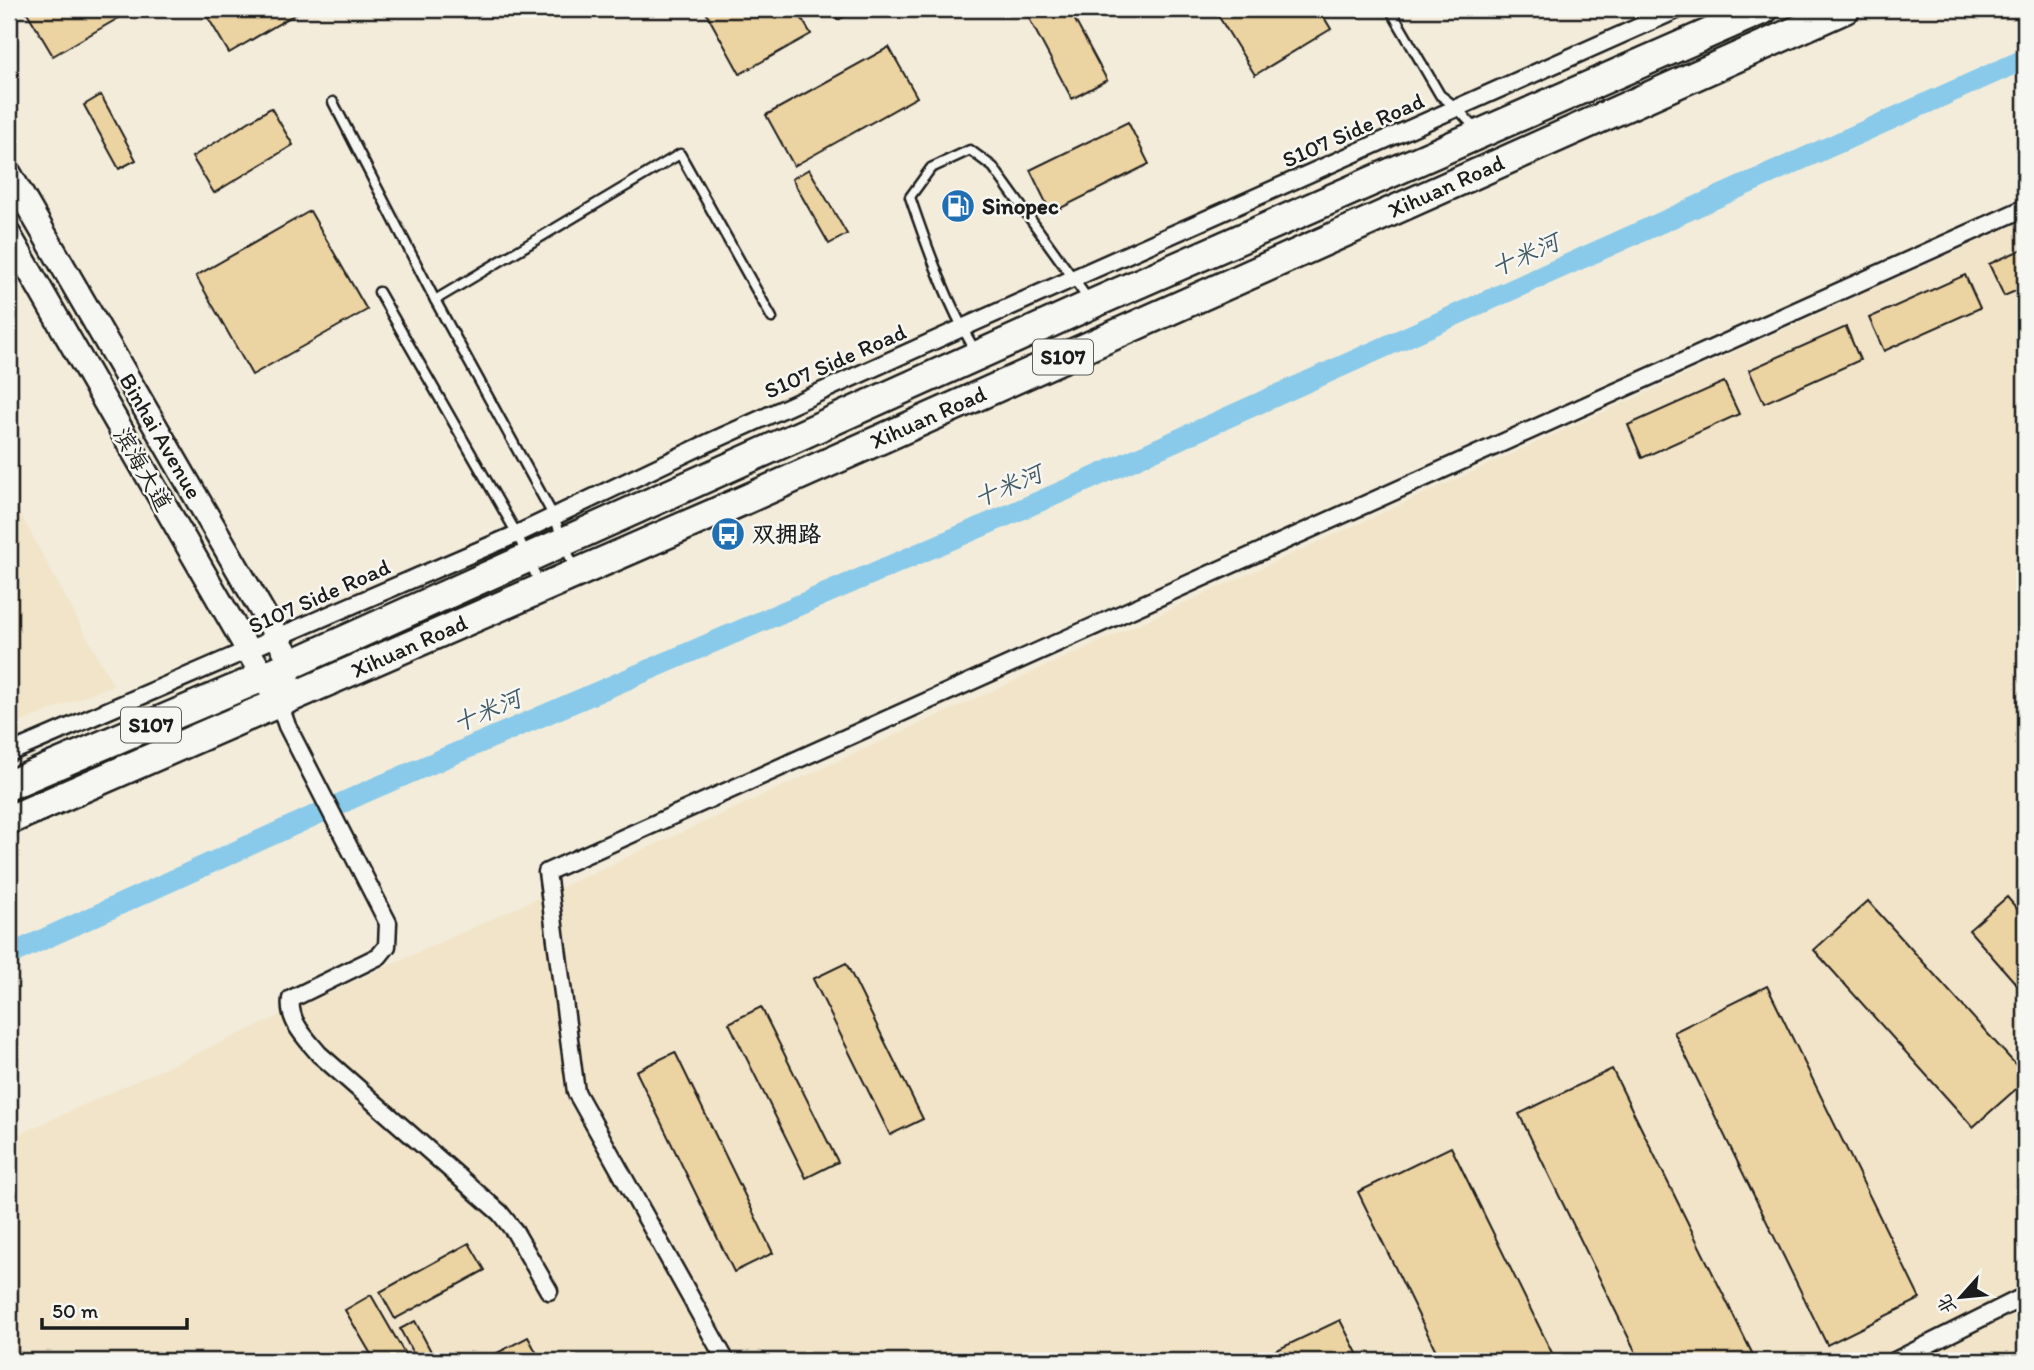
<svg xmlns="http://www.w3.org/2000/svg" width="2034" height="1370" viewBox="0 0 2034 1370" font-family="Itim,'LXGW WenKai TC',sans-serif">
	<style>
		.built { fill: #f1e4c9 }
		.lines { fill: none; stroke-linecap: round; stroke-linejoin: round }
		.canal { stroke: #89caea; stroke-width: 21 }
		.building { fill: #ecd3a2; stroke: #1c1c1c; stroke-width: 2 }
		.lane-casing { stroke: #1c1c1c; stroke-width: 13 }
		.street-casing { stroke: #1c1c1c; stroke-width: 21 }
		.secondary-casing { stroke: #1c1c1c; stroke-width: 28 }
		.highway-casing { stroke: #1c1c1c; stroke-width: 33 }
		.lane { stroke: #f6f6f2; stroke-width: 8 }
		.street { stroke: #f6f6f2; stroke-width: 16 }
		.secondary { stroke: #f6f6f2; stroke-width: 23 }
		.highway { stroke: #f6f6f2; stroke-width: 28 }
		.labels { text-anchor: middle; stroke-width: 5; stroke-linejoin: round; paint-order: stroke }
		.shield { fill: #f6f6f2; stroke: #5d5d5c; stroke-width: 2 }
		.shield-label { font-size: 21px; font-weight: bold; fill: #1c1c1c }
		.street-label { font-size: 23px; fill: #1c1c1c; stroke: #f6f6f2 }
		.poi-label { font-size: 23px; font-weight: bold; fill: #1c1c1c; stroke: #f6f6f2; text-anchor: start }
		.water-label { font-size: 24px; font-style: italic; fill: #425964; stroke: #f6f6f2 }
	</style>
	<rect width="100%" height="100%" fill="#f3ecda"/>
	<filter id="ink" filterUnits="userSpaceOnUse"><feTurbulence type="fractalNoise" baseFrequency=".0143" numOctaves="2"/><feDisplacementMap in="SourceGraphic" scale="14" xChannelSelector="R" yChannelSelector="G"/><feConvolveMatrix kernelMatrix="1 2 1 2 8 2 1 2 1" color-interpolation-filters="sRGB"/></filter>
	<g filter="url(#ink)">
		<!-- built -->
		<g class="built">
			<polygon points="2025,220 2025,1361 9,1361 9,1139"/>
			<polygon points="9,493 113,685 9,727"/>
		</g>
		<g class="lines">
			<!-- canal -->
			<polyline class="canal" points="9,955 368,791 1066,490 2025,59"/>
		</g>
		<!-- building -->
		<g class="building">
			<polygon points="25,9 134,9 53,56"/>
			<polygon points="203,9 304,9 229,53"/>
			<polygon points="704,9 796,9 811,34 740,74"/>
			<polygon points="832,9 859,9 838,20"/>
			<polygon points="1024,9 1069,9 1107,80 1072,99"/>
			<polygon points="1214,9 1319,9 1331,29 1255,75"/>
			<polygon points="889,47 917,97 794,166 766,115"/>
			<polygon points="101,95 136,160 119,169 84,105"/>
			<polygon points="271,108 293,145 214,193 192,157"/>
			<polygon points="1128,122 1149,164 1051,213 1030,170"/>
			<polygon points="809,169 847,234 829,244 792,179"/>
			<polygon points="310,211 367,310 252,375 196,276"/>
			<polygon points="2025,248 2025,287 2004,296 1989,264"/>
			<polygon points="1965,275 1980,308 1884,351 1869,318"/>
			<polygon points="1846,327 1860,360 1764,403 1749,370"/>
			<polygon points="1724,382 1739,414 1642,458 1628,425"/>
			<polygon points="2007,897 2025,918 2025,994 1969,930"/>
			<polygon points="1868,901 2025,1075 2025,1081 1973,1127 1814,950"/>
			<polygon points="846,963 923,1119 890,1135 813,979"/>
			<polygon points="1767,986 1920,1299 1827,1345 1674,1032"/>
			<polygon points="761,1007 838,1162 806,1178 729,1023"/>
			<polygon points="675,1052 773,1253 734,1272 636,1071"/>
			<polygon points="1612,1069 1756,1361 1640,1361 1519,1114"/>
			<polygon points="1451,1147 1556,1361 1441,1361 1358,1192"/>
			<polygon points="469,1243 485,1270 395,1319 380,1292"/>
			<polygon points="371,1295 409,1361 375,1361 345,1310"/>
			<polygon points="1340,1320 1361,1361 1254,1361"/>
			<polygon points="415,1321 436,1361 417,1361 400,1329"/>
			<polygon points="528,1337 541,1361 482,1361"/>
		</g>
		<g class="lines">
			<!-- lane casing -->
			<g class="lane-casing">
				<g id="lane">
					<polyline points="1390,9 1440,95 1457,108 1476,129"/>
					<polyline points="333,102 435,300 554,517 574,568"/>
					<polyline points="379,292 517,534 540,585"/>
					<polyline points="435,300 680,154 772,318"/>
					<path d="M976 352C947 303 928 250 910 197L931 168 970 150 993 167 1088 299"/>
				</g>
			</g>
			<!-- street casing -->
			<g class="street-casing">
				<g id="street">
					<path d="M279 703 287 726 388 923 387 946 379 956 291 999C288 1021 305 1037 319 1054L500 1213 515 1232 549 1291"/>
					<polyline points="9,753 517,534 710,442 962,328 1679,9"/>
					<polyline points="726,1361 576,1092 547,872 2025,208"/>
					<polyline points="1895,1361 2025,1296"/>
				</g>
			</g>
			<!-- secondary casing -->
			<g class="secondary-casing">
				<g id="secondary">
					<polyline points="9,173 292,663 279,703"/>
					<polyline points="9,235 271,690"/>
				</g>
			</g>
			<!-- highway casing -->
			<g class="highway-casing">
				<g id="highway">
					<polyline points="9,785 263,677 1092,304 1764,9"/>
					<polyline points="9,820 740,502 1845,9"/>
				</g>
			</g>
			<!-- lane -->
			<use href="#lane" class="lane"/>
			<!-- street -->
			<use href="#street" class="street"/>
			<!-- secondary -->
			<use href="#secondary" class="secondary"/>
			<!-- highway -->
			<use href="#highway" class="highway"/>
		</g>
	</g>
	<!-- icons -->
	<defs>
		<g id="fuel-disc" transform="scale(1.75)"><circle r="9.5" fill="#1f6fb2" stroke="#f6f6f2"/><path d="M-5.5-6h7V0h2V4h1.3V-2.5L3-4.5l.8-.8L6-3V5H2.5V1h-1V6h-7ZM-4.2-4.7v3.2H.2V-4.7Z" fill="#fff"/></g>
		<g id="bus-disc" transform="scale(1.75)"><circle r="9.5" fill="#1f6fb2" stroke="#f6f6f2"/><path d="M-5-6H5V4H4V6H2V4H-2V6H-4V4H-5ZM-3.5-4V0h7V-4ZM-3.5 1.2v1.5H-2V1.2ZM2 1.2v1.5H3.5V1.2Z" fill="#fff"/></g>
	</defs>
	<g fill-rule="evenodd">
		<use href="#fuel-disc" x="958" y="206"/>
		<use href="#bus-disc" x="728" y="534"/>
	</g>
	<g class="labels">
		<!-- shield labels -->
		<g class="shield">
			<rect x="1033" y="339.5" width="60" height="35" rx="5"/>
			<rect x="121" y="707.5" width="60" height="35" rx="5"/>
		</g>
		<g class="shield-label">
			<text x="1063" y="364">S107</text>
			<text x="151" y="732">S107</text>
		</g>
		<!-- street labels -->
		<g class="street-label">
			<text transform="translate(1353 130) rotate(-24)" y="8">S107 Side Road</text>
			<text transform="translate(1446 186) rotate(-24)" y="8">Xihuan Road</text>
			<text transform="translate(835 361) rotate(-24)" y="8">S107 Side Road</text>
			<text transform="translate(928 417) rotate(-24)" y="8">Xihuan Road</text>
			<text transform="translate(161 436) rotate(60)" y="8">Binhai Avenue</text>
			<text transform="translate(143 469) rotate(60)" y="8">滨海大道</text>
			<text transform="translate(319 596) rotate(-24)" y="8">S107 Side Road</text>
			<text transform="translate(409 646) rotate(-24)" y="8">Xihuan Road</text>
		</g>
		<!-- poi labels -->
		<g class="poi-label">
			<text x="982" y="214">Sinopec</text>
			<text x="752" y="542">双拥路</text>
		</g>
		<!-- water labels -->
		<g class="water-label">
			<text transform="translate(1525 255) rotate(-24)" y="8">十米河</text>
			<text transform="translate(1008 486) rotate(-23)" y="8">十米河</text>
			<text transform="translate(487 711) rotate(-23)" y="8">十米河</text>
		</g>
	</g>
	<!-- margin -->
	<rect width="2034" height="1370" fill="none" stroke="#f6f6f2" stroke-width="35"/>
	<rect x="18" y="18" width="1999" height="1335" fill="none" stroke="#1c1c1c" stroke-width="2.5" filter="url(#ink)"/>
	<!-- north arrow -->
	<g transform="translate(1961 1297) rotate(243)" stroke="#f6f6f2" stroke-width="5" paint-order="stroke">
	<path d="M0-5L12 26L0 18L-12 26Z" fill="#1c1c1c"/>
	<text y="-10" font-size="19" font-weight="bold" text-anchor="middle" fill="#1c1c1c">北</text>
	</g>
	<!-- scale -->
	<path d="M42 1318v10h145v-10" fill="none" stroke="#1c1c1c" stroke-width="3.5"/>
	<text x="52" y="1318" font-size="21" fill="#1c1c1c" stroke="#f6f6f2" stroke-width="5" paint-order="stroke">50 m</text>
</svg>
